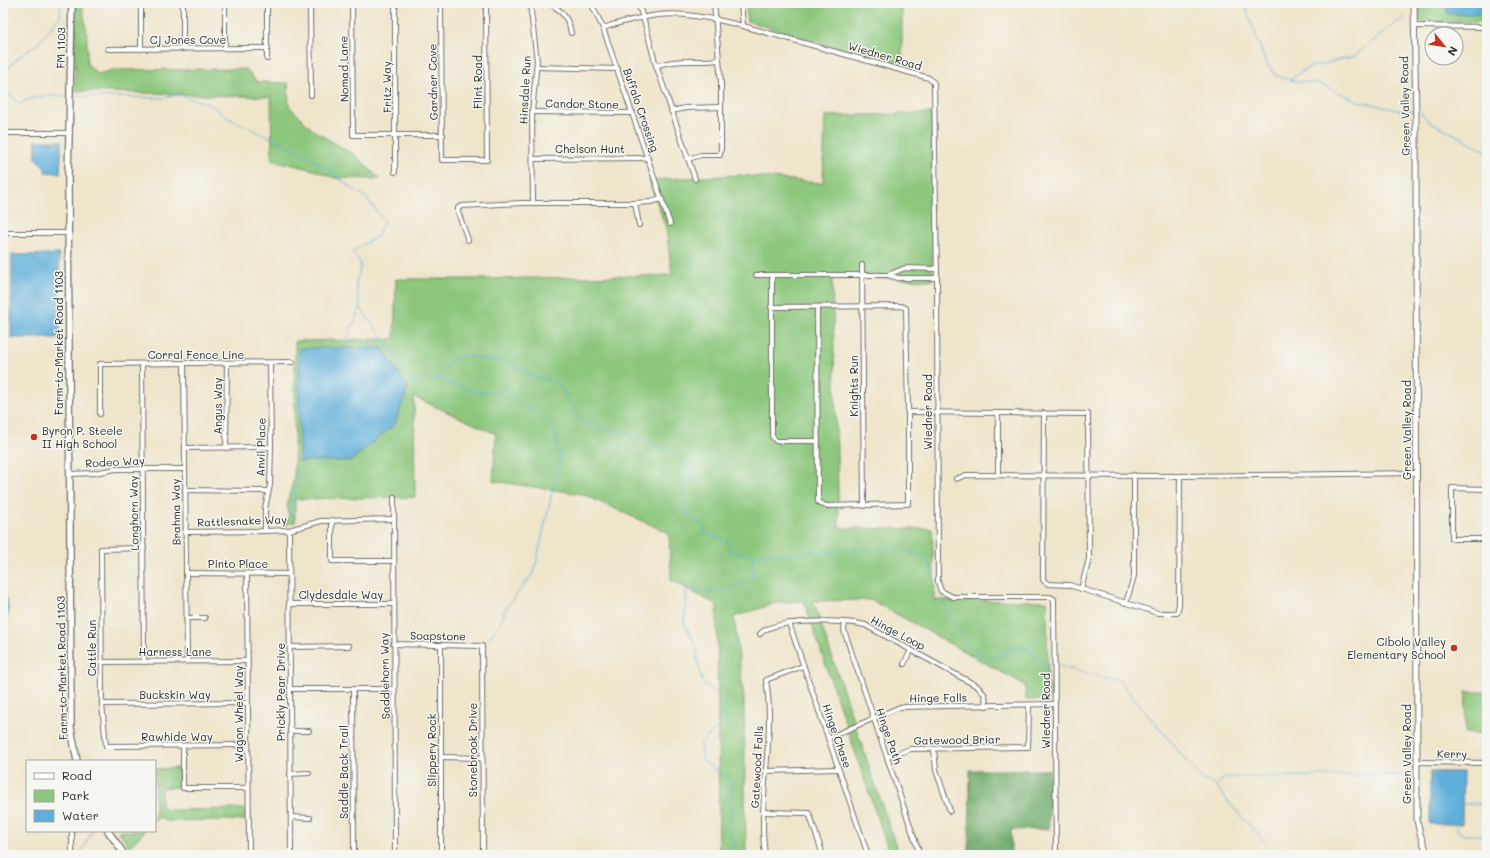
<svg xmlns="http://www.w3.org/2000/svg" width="1490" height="858" viewBox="0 0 1490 858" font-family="Mali,sans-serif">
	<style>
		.green { fill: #8cc77d; stroke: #5c7954 }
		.forest { fill: #71ac6c; stroke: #4e6c4c }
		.water { fill: #5fafda; stroke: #456d82 }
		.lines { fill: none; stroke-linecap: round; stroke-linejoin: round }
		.stream { stroke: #5fafda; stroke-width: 1 }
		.minor-casing { stroke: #706c63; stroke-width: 6 }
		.tertiary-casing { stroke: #706c63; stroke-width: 7 }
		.secondary-casing { stroke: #706c63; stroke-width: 8 }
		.minor { stroke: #fff; stroke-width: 4 }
		.tertiary { stroke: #fff; stroke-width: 5 }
		.secondary { stroke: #fff; stroke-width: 5.5 }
		.poi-dot { fill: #c8321e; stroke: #f6f6f2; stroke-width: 1.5 }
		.labels { text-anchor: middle; stroke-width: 3; stroke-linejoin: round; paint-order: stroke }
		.street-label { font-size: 11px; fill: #2b2b2b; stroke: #f6f6f2 }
		.poi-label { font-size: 11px; fill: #2b2b2b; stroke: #f6f6f2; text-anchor: start }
	</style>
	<rect width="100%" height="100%" fill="#f6f6f2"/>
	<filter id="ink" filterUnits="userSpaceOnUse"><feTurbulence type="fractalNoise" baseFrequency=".025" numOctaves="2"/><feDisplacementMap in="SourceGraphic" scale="8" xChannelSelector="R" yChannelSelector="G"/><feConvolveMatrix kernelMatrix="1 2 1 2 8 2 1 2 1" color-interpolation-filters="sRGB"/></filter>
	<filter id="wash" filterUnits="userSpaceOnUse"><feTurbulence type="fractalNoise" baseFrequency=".012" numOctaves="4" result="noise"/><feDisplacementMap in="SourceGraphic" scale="16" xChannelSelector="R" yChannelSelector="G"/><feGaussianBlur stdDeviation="0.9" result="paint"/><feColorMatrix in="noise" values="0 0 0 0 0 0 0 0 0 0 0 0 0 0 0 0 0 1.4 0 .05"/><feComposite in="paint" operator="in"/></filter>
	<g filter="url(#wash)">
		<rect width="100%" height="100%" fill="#efe5cb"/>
		<!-- green -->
		<g class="green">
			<polygon points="75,3 82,3 87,33 87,64 98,74 113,70 246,69 257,82 288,83 289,106 313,130 356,156 380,179 335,178 314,170 272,160 271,97 75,91"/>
			<polygon points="746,3 902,3 902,67 747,21"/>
			<polygon points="1419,3 1487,3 1487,22 1419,21"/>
			<polygon points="931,113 932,280 832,277 839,528 932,529 935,600 1047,601 1048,700 1026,700 1025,685 871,600 813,601 899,855 890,855 804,601 776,603 734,617 744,699 746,855 719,855 717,605 671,580 669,533 582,494 493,481 496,434 414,397 415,497 295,499 295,523 291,522 286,526 286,519 289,518 287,504 294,478 295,341 394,339 396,279 487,279 672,275 666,228 649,180 739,175 823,183 825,116"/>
			<polygon points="1466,692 1487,692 1487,733 1465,733"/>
			<polygon points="179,768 179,787 161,788 161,804 167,810 245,809 245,820 166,821 159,817 155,821 155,769"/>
			<polygon points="118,831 145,831 130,846"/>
		</g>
		<!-- forest -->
		<polygon class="forest" points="970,770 1049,770 1049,829 1011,830 1011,855 969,855"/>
		<!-- water -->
		<g class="water">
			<polygon points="1448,3 1487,3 1487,14 1447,14"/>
			<polygon points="36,141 62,141 60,173 45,172 45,167 36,159"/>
			<polygon points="59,254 60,338 11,338 12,255"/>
			<polygon points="299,348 382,348 408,388 395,424 351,461 299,461"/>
			<path d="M3 592C11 605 9 615 3 628Z"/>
			<polygon points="1430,772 1463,772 1462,824 1430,824"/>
		</g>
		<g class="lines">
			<!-- stream -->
			<g class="stream">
				<path d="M61 3 60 16 40 42 15 60 6 71V90L19 104C35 95 51 95 68 96"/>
				<polyline points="1244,3 1266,63 1275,75 1289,80 1320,84 1358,101 1402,111 1413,111"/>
				<polyline points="1423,5 1433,3"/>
				<polyline points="1290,80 1307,68 1355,56 1371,42 1405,17"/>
				<polyline points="72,96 163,98 179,95 211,105 228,118 289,146 330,170 345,183 365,197 384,220 378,236 352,251 361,265 356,284 360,307 393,352 411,382 438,379 448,365 462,355 503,362 535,377 559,384 578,419 596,430 623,431 672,451 696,475 685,484 683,507 693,521 704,524 705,534 727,540 731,553 753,555 897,548 926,557 936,581"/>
				<polyline points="1419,111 1429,121 1487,151"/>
				<polyline points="340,348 345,343 360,308"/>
				<polyline points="438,379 475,392 499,392 543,417 553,427 560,458 534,572 505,610 500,624 489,638"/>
				<polyline points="292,519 291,507 303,461"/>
				<polyline points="940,593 951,618 966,645 990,660 1016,646 1030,649 1035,659 1052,665"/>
				<polyline points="1059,666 1120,681 1202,779 1215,785 1230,804 1277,855"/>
				<polyline points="1216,785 1225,777 1411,775"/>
				<polyline points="1462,804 1487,804"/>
				<polyline points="1455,825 1457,830 1463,835 1487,835"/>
				<polyline points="80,855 92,831"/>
				<polyline points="735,855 731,835 731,781 703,761 700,744 723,723 726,703 702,681 697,658 697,647 684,623 687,588 710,593 737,588 753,576 753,555"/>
			</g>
		</g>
	</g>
	<g filter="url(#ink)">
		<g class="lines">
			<!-- minor casing -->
			<g class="minor-casing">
				<g id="minor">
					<polyline points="141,3 141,49"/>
					<polyline points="183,3 183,49"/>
					<polyline points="225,3 225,48"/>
					<polyline points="267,3 267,59"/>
					<polyline points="310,3 311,95"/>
					<polyline points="352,3 353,135 443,135"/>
					<polyline points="395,3 395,172"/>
					<polyline points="441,3 442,160 487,160 486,3"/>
					<polyline points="530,3 537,61 532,112 533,203"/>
					<path d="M549 3C562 10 569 19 571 33"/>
					<polyline points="591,3 603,28 670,224"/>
					<polyline points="638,3 646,27 655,62 695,179"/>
					<polyline points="741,3 743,26 929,78 934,83 937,278 938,582 941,591 953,597 1050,597 1054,599 1056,855"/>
					<polyline points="1414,26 1487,27"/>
					<path d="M603 28C661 9 685 11 743 26"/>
					<polyline points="108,49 268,48"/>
					<path d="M656 66C675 58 698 63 718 60"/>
					<polyline points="537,67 618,69"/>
					<polyline points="671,111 686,108 721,107"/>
					<polyline points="532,112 633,113"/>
					<polyline points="3,133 70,133"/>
					<polyline points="533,159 648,158"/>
					<polyline points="688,159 701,155 720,155 721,149 721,82 714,3"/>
					<polyline points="635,203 639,225"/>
					<polyline points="3,233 69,233"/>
					<polyline points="468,240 458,212 458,208 462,206 522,203 635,203 650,202 662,199"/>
					<polyline points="862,265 864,506"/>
					<polyline points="756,275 888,275 898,278 937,278"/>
					<polyline points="888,275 905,268 937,269"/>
					<polyline points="772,276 772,436 776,441 818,441"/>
					<polyline points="771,307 901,306 906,308 908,412 908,504 826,506 818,502 817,307"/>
					<polyline points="184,363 187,661"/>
					<polyline points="142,364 144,662"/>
					<polyline points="908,412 1088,414 1089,559 1081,589"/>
					<polyline points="998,413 998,474"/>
					<polyline points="1044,413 1043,580 1048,584 1069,585 1158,613 1177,613 1179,604 1180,476"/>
					<polyline points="100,414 100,364 293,362"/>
					<polyline points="185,448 271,447"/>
					<polyline points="226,448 227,364"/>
					<polyline points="70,474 94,473 116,469 185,469"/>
					<polyline points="956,479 966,475 1180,476 1416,473"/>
					<polyline points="1487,489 1452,488 1452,539 1487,539"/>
					<polyline points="185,490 267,491"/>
					<polyline points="394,497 395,855"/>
					<polyline points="332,520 332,561 394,561"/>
					<polyline points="289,530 291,855"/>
					<polyline points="265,531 265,508 270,485 271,447 270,363"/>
					<polyline points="185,532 265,531 289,530 321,521 394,519"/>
					<polyline points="144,548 101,549 102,704 106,746 248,745"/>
					<polyline points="186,573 289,574"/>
					<polyline points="247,573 249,855"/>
					<polyline points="1126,603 1134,576 1134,475"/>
					<polyline points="289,604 393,604"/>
					<polyline points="186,618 205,618"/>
					<polyline points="845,622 844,630 849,645 920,855"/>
					<polyline points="789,623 868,855"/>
					<path d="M760 634C774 618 844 620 865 625L977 686 985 695 986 706"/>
					<polyline points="393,644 482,646 483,855"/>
					<polyline points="441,645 441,855"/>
					<polyline points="290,647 349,646"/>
					<polyline points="102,662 248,661"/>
					<polyline points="904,664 911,650"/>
					<polyline points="290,689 394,689"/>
					<polyline points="353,689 354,855"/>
					<polyline points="102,704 248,703"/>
					<polyline points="290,731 309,731"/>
					<polyline points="828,738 900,707 1055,704"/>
					<polyline points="183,746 183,788 248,788"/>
					<polyline points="934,749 936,770 950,811"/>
					<polyline points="441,757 482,758"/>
					<polyline points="887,757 911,749 1028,747 1029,705"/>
					<polyline points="1417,762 1487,763"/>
					<polyline points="766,771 838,769"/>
					<polyline points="290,774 309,773"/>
					<polyline points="763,812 809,813 823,855"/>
					<polyline points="291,817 310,818"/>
					<polyline points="72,831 72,855"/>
					<polyline points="249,854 268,855"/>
					<path d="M765 855C757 797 776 738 766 680L803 666"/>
					<polyline points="765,855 778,854"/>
					<polyline points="922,855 942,854"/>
				</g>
			</g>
			<!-- tertiary casing -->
			<g class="tertiary-casing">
				<polyline id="tertiary" points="1414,3 1416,121 1417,820 1420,834 1428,855"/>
			</g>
			<!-- secondary casing -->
			<g class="secondary-casing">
				<g id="secondary">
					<polyline points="72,3 68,177 70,540 71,728 77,761"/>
					<polyline points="108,831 125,855"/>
				</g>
			</g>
			<!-- minor -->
			<use href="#minor" class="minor"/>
			<!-- tertiary -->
			<use href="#tertiary" class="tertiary"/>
			<!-- secondary -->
			<use href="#secondary" class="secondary"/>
		</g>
	</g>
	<!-- markers -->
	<g class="poi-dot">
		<circle cx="34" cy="437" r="4"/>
		<circle cx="1454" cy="648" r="4"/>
	</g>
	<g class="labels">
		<!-- street labels -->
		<g class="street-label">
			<text x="188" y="44">Cj Jones Cove</text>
			<text transform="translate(61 48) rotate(-89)" y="4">FM 1103</text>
			<text transform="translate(885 56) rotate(16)" y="4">Wiedner Road</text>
			<text transform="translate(344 69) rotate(-91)" y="4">Nomad Lane</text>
			<text transform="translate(433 82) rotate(-91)" y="4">Gardner Cove</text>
			<text transform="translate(478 82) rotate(-90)" y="4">Flint Road</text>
			<text transform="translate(387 87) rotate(-91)" y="4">Fritz Way</text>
			<text transform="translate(525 90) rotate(-87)" y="4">Hinsdale Run</text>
			<text transform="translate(582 104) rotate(1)" y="4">Candor Stone</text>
			<text transform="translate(1405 106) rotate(-91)" y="4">Green Valley Road</text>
			<text transform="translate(641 110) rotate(71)" y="4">Buffalo Crossing</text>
			<text x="590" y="153">Chelson Hunt</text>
			<text transform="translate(59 343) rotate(-90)" y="4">Farm-to-Market Road 1103</text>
			<text x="196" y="359">Corral Fence Line</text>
			<text transform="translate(854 386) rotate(-90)" y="4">Knights Run</text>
			<text transform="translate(218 406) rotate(-90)" y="4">Angus Way</text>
			<text transform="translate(928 412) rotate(-90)" y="4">Wiedner Road</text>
			<text transform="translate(1407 430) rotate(-90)" y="4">Green Valley Road</text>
			<text transform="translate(261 447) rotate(-89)" y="4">Anvil Place</text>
			<text transform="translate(115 462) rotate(-3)" y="4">Rodeo Way</text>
			<text transform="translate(176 512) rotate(-91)" y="4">Brahma Way</text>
			<text transform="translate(134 513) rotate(-91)" y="4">Longhorn Way</text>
			<text transform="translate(242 521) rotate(-2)" y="4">Rattlesnake Way</text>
			<text x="238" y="568">Pinto Place</text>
			<text x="341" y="599">Clydesdale Way</text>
			<text transform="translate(898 633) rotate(28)" y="4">Hinge Loop</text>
			<text transform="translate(438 636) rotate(1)" y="4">Soapstone</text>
			<text transform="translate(92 648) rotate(-90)" y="4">Cattle Run</text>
			<text x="175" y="656">Harness Lane</text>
			<text transform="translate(62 668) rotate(-91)" y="4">Farm-to-Market Road 1103</text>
			<text transform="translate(385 676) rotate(-91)" y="4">Saddlehorn Way</text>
			<text transform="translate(281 692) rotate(-90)" y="4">Prickly Pear Drive</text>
			<text x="175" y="699">Buckskin Way</text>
			<text transform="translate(938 698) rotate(-1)" y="4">Hinge Falls</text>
			<text transform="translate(1046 711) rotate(-90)" y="4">Wiedner Road</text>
			<text transform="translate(239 714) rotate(-90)" y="4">Wagon Wheel Way</text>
			<text transform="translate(837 736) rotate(71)" y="4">Hinge Chase</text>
			<text transform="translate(889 736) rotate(71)" y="4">Hinge Path</text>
			<text x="177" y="741">Rawhide Way</text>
			<text transform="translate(957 740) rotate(-1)" y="4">Gatewood Briar</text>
			<text transform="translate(432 750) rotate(-90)" y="4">Slippery Rock</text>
			<text transform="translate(473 750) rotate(-90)" y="4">Stonebrook Drive</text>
			<text transform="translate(1407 754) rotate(-90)" y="4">Green Valley Road</text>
			<text transform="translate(1452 754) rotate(1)" y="4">Kerry</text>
			<text transform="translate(757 767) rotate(-87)" y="4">Gatewood Falls</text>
			<text transform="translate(344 772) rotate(-90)" y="4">Saddle Back Trail</text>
		</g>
		<!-- poi labels -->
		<g class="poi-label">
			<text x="42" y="435">Byron P. Steele<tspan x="42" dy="13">II High School</tspan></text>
			<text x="1446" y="646" text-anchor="end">Cibolo Valley<tspan x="1446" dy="13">Elementary School</tspan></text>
		</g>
	</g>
	<!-- margin -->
	<rect width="1490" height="858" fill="none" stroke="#f6f6f2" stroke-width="16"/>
	<!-- legend -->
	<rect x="26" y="760" width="130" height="72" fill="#f6f6f2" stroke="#a5a5a2"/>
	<rect x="34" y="773" width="20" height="6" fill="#ffffff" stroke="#a5a5a2"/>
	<text x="62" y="780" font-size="12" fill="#2b2b2b">Road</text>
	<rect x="34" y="790" width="20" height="12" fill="#8cc77d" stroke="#a5a5a2"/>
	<text x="62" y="800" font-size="12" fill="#2b2b2b">Park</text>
	<rect x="34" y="810" width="20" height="12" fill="#5fafda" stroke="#a5a5a2"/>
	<text x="62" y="820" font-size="12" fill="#2b2b2b">Water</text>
	<!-- north arrow -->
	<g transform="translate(1444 46) rotate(120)"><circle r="19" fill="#f6f6f2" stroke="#a5a5a2"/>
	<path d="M0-3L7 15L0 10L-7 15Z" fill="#c8321e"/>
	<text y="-6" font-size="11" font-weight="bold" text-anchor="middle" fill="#2b2b2b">N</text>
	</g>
</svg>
